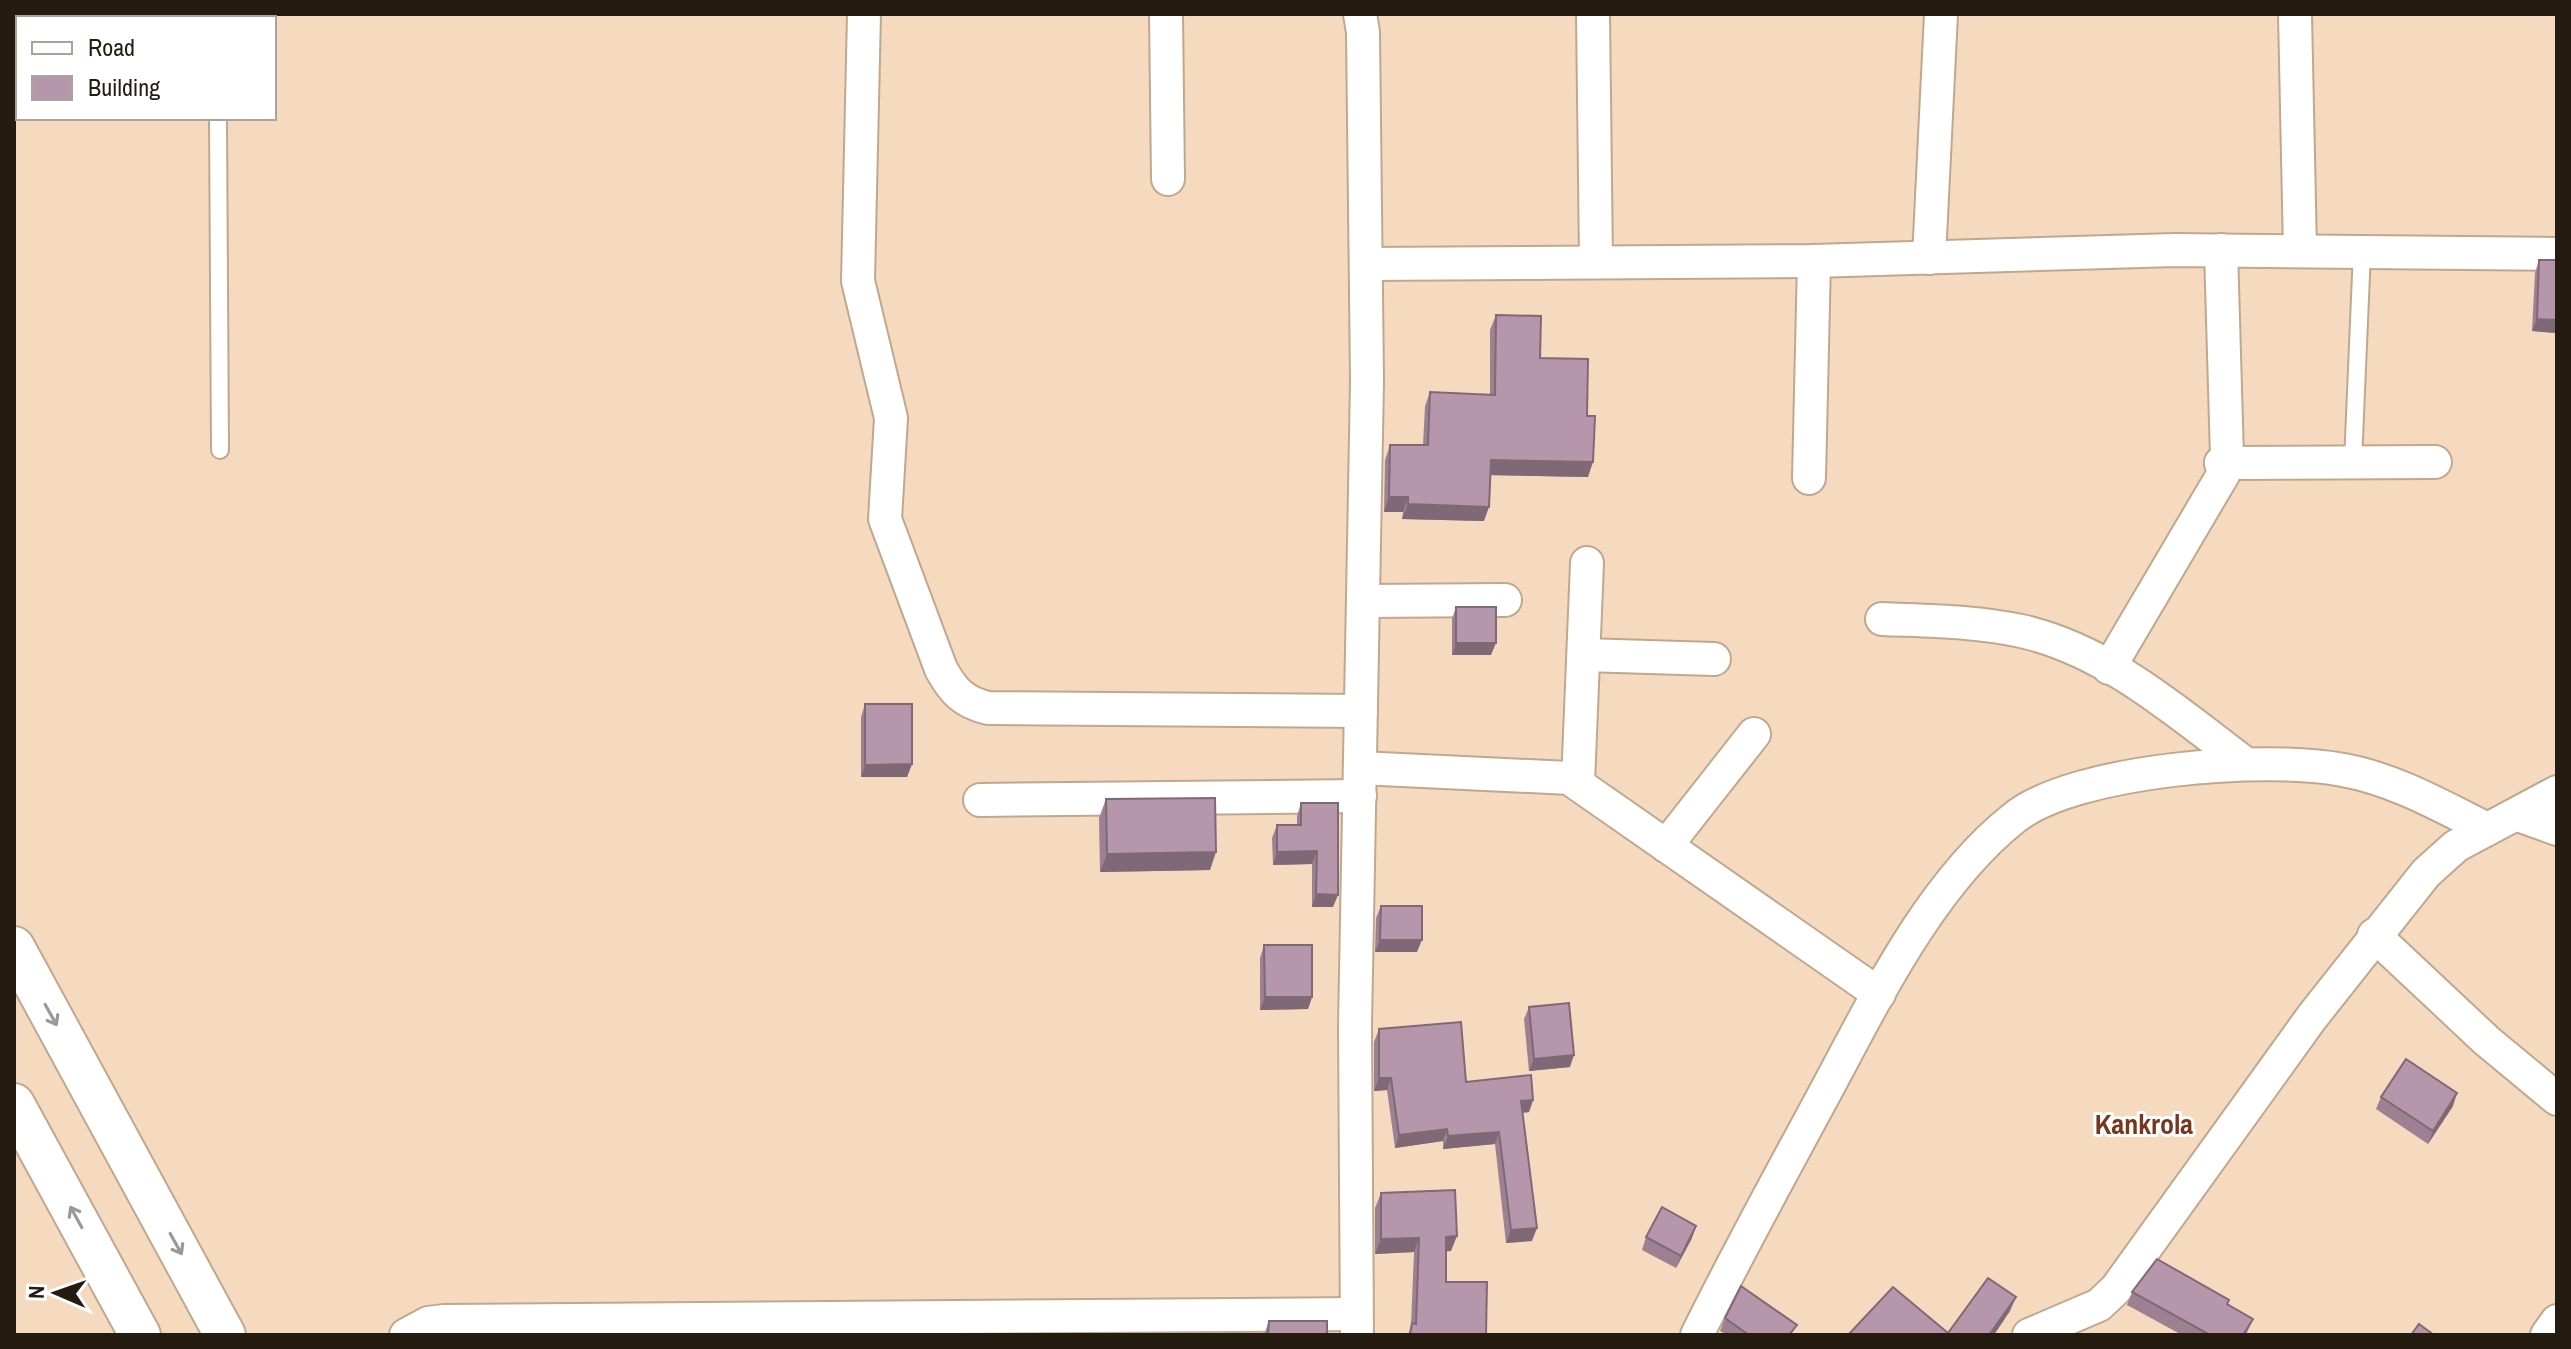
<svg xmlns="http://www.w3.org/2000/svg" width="2571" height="1349" viewBox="0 0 2571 1349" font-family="'Archivo Narrow',sans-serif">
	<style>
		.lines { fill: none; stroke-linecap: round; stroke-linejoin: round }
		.service-casing { stroke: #c0a78d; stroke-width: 20 }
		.minor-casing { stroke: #c0a78d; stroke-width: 36 }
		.tertiary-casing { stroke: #c0a78d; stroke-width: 44 }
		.service { stroke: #fff; stroke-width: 16 }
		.minor { stroke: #fff; stroke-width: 32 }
		.tertiary { stroke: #fff; stroke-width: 40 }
		.wall { fill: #9d8192 }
		.shaded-wall { fill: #7f6977 }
		.building { fill: #b696aa; stroke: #7f6977; stroke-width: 2 }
		.oneway { stroke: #9c9894 }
		.labels { text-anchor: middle; stroke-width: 6; stroke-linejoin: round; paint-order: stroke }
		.quarter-label { font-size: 28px; font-weight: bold; fill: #78361f; stroke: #fff }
	</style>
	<rect width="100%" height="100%" fill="#f5dabf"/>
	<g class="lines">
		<!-- service casing -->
		<g class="service-casing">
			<g id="service">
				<polyline points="216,14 216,18"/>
				<polyline points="218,118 220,450"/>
				<polyline points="2353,462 2362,251"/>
			</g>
		</g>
		<!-- minor casing -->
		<g class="minor-casing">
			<g id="minor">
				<path d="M864 14 858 281 891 418 885 519 941 669C953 691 963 702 988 708L1361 711"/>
				<polyline points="1166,14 1168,179"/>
				<polyline points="1593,14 1596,261"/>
				<polyline points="2295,14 2300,251"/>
				<polyline points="1929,258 1941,14"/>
				<polyline points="1366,264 1814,261 2175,250 2557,254"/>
				<polyline points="2221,463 2435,462"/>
				<polyline points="1809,478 1814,261"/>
				<polyline points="1363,601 1505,600"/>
				<path d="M1882 619C1929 621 1975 621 2021 631 2107 650 2178 713 2246 764"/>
				<polyline points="1584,655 1714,659"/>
				<polyline points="2109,668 2224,473 2221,463 2227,457 2221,250"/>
				<polyline points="1360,768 1569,778 1879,994"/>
				<polyline points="1578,783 1587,563"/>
				<polyline points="980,800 1360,796"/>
				<polyline points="2518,815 2557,829"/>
				<polyline points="1666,846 1754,734"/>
				<polyline points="2374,935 2487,1041 2557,1099"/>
				<polyline points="406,1335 428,1323 444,1321 1356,1314"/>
				<polyline points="1357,1335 1355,1026 1367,381 1363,32 1360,14"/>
				<path d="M1697 1335C1736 1256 1779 1178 1821 1100 1872 1006 1928 886 2014 818 2075 769 2266 755 2343 770 2394 779 2441 806 2487 829"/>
				<polyline points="2029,1335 2099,1305 2116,1289 2312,1017 2426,873 2456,846 2557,792"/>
				<polyline points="2547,1335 2557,1321"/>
			</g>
		</g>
		<!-- tertiary casing -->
		<g class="tertiary-casing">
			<g id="tertiary">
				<polyline points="14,947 225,1335"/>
				<polyline points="14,1104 140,1335"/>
			</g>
		</g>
		<!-- service -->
		<use href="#service" class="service"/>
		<!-- minor -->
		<use href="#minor" class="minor"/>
		<!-- tertiary -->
		<use href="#tertiary" class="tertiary"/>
	</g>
	<!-- wall -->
	<g class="wall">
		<polygon points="2539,260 2557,260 2557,333 2532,331 2535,273"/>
		<polygon points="1496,315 1540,358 1587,416 1588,477 1490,475 1484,521 1402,519 1403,512 1384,512 1385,460 1390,445 1423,445 1425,406 1430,392 1490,395 1490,330"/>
		<polygon points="1456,607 1491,655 1452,655 1452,619"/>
		<polygon points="865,704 912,764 907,777 861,777 861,717"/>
		<polygon points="1106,799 1210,870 1100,872 1099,818"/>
		<polygon points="1301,803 1333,907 1312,907 1312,864 1273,865 1272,838 1277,825 1297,825 1297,816"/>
		<polygon points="1381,906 1417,952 1375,952 1376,918"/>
		<polygon points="1264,945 1312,997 1308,1009 1260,1010 1260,958"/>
		<polygon points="1529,1007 1570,1067 1529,1071 1524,1019"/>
		<polygon points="1379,1029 1466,1082 1533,1100 1529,1112 1523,1113 1532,1241 1506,1243 1495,1144 1443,1149 1443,1141 1395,1148 1387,1090 1374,1091 1374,1042"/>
		<polygon points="2381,1097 2453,1106 2428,1144 2376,1109"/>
		<polygon points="1381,1193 1451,1251 1446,1251 1446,1282 1486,1335 1408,1335 1411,1325 1414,1252 1375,1254 1375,1208"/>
		<polygon points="1646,1237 1692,1238 1676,1268 1642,1250"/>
		<polygon points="2132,1292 2227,1304 2253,1319 2246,1335 2182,1335 2127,1305"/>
		<polygon points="1725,1318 1793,1335 1727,1335 1720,1331"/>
		<polygon points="1269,1321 1327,1335 1264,1335"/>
	</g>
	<!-- shaded-wall -->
	<g class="shaded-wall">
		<polygon points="2537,319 2557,320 2557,333 2532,331"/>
		<polygon points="1491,460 1593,462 1588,477 1485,475"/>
		<polygon points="1389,497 1408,497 1403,512 1384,512"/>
		<polygon points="1408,504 1489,507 1484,521 1402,519"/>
		<polygon points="1456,643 1496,643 1491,655 1452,655"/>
		<polygon points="912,764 907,777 861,777 865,765"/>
		<polygon points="1317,851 1312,864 1273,865 1277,852"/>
		<polygon points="1216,852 1210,870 1100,872 1107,854"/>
		<polygon points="1316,894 1338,895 1333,907 1312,907"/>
		<polygon points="1380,940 1422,940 1417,952 1375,952"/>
		<polygon points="1265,997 1312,997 1308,1009 1260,1010"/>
		<polygon points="1574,1055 1570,1067 1529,1071 1534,1059"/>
		<polygon points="1379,1078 1391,1078 1387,1090 1374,1091"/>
		<polygon points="2457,1093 2453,1106 2428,1144 2433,1131"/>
		<polygon points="1533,1100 1529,1112 1517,1113 1521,1101"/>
		<polygon points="1447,1129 1443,1141 1395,1148 1399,1135"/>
		<polygon points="1499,1132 1495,1144 1443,1149 1448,1136"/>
		<polygon points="1696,1226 1692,1238 1676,1268 1681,1256"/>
		<polygon points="1537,1228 1532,1241 1506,1243 1511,1230"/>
		<polygon points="1457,1236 1451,1251 1440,1252 1446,1237"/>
		<polygon points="1419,1238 1414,1252 1375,1254 1381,1239"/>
		<polygon points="2016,1297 2010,1311 1994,1335 1989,1335"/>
	</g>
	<!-- building -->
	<g class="building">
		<polygon points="2539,260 2557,260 2557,320 2537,319"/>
		<polygon points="1496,315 1541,316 1540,358 1588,359 1587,416 1595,416 1593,462 1491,460 1489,507 1408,504 1408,497 1389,497 1390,445 1428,445 1430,392 1495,395"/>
		<rect x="1456" y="607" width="40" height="36"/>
		<polygon points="865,704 912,704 912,764 865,765"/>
		<polygon points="1215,798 1216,852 1107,854 1106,799"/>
		<polygon points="1301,803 1338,803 1338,895 1316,894 1317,851 1277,852 1277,825 1301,825"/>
		<polygon points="1381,906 1422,906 1422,940 1380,940"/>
		<polygon points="1264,945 1312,945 1312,997 1265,997"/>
		<polygon points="1569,1003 1574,1055 1534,1059 1529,1007"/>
		<polygon points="1461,1022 1466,1082 1531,1075 1533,1100 1521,1101 1537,1228 1511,1230 1499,1132 1448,1136 1447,1129 1399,1135 1391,1078 1379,1078 1379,1029"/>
		<polygon points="2406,1059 2457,1093 2433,1131 2381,1097"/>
		<polygon points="1455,1190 1457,1236 1446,1237 1446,1282 1487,1282 1486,1335 1410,1335 1412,1323 1416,1324 1419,1238 1381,1239 1381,1193"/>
		<polygon points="1662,1207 1696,1226 1681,1256 1646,1237"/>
		<polygon points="2157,1259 2229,1300 2227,1304 2253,1319 2243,1335 2210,1335 2132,1292"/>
		<polygon points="1988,1278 2016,1297 1989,1335 1848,1335 1893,1287 1948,1333"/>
		<polygon points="1741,1286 1797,1325 1789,1335 1749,1335 1725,1318"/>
		<polygon points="1269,1321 1327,1321 1327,1335 1268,1335"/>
		<polygon points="2419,1324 2434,1335 2411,1335"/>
	</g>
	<!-- one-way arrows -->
	<defs><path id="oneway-shaft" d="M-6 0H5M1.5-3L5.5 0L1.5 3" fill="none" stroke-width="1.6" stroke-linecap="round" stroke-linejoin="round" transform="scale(2)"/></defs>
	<g class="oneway">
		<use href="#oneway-shaft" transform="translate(51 1015) rotate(61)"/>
		<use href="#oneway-shaft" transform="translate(76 1217) rotate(-119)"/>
		<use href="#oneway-shaft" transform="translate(176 1244) rotate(61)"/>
	</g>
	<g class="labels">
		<!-- quarter labels -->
		<g class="quarter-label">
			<text x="2144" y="1134">Kankrola</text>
		</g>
	</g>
	<!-- border -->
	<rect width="2571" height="1349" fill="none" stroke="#241b11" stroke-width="32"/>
	<!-- legend -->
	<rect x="16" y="16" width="260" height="104" fill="#ffffff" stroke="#a7a4a0" stroke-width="2"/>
	<rect x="32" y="42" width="40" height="12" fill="#ffffff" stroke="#a7a4a0" stroke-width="2"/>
	<text x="88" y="56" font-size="24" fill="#241b11">Road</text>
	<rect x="32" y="76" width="40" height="24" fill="#b696aa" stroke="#a7a4a0" stroke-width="2"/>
	<text x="88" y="96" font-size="24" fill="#241b11">Building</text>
	<!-- north arrow -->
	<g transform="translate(56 1293) rotate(272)" stroke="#ffffff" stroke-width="6" paint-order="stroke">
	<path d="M0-6L14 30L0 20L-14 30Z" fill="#241b11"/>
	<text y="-12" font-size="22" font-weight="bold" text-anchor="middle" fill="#241b11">N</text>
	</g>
</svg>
